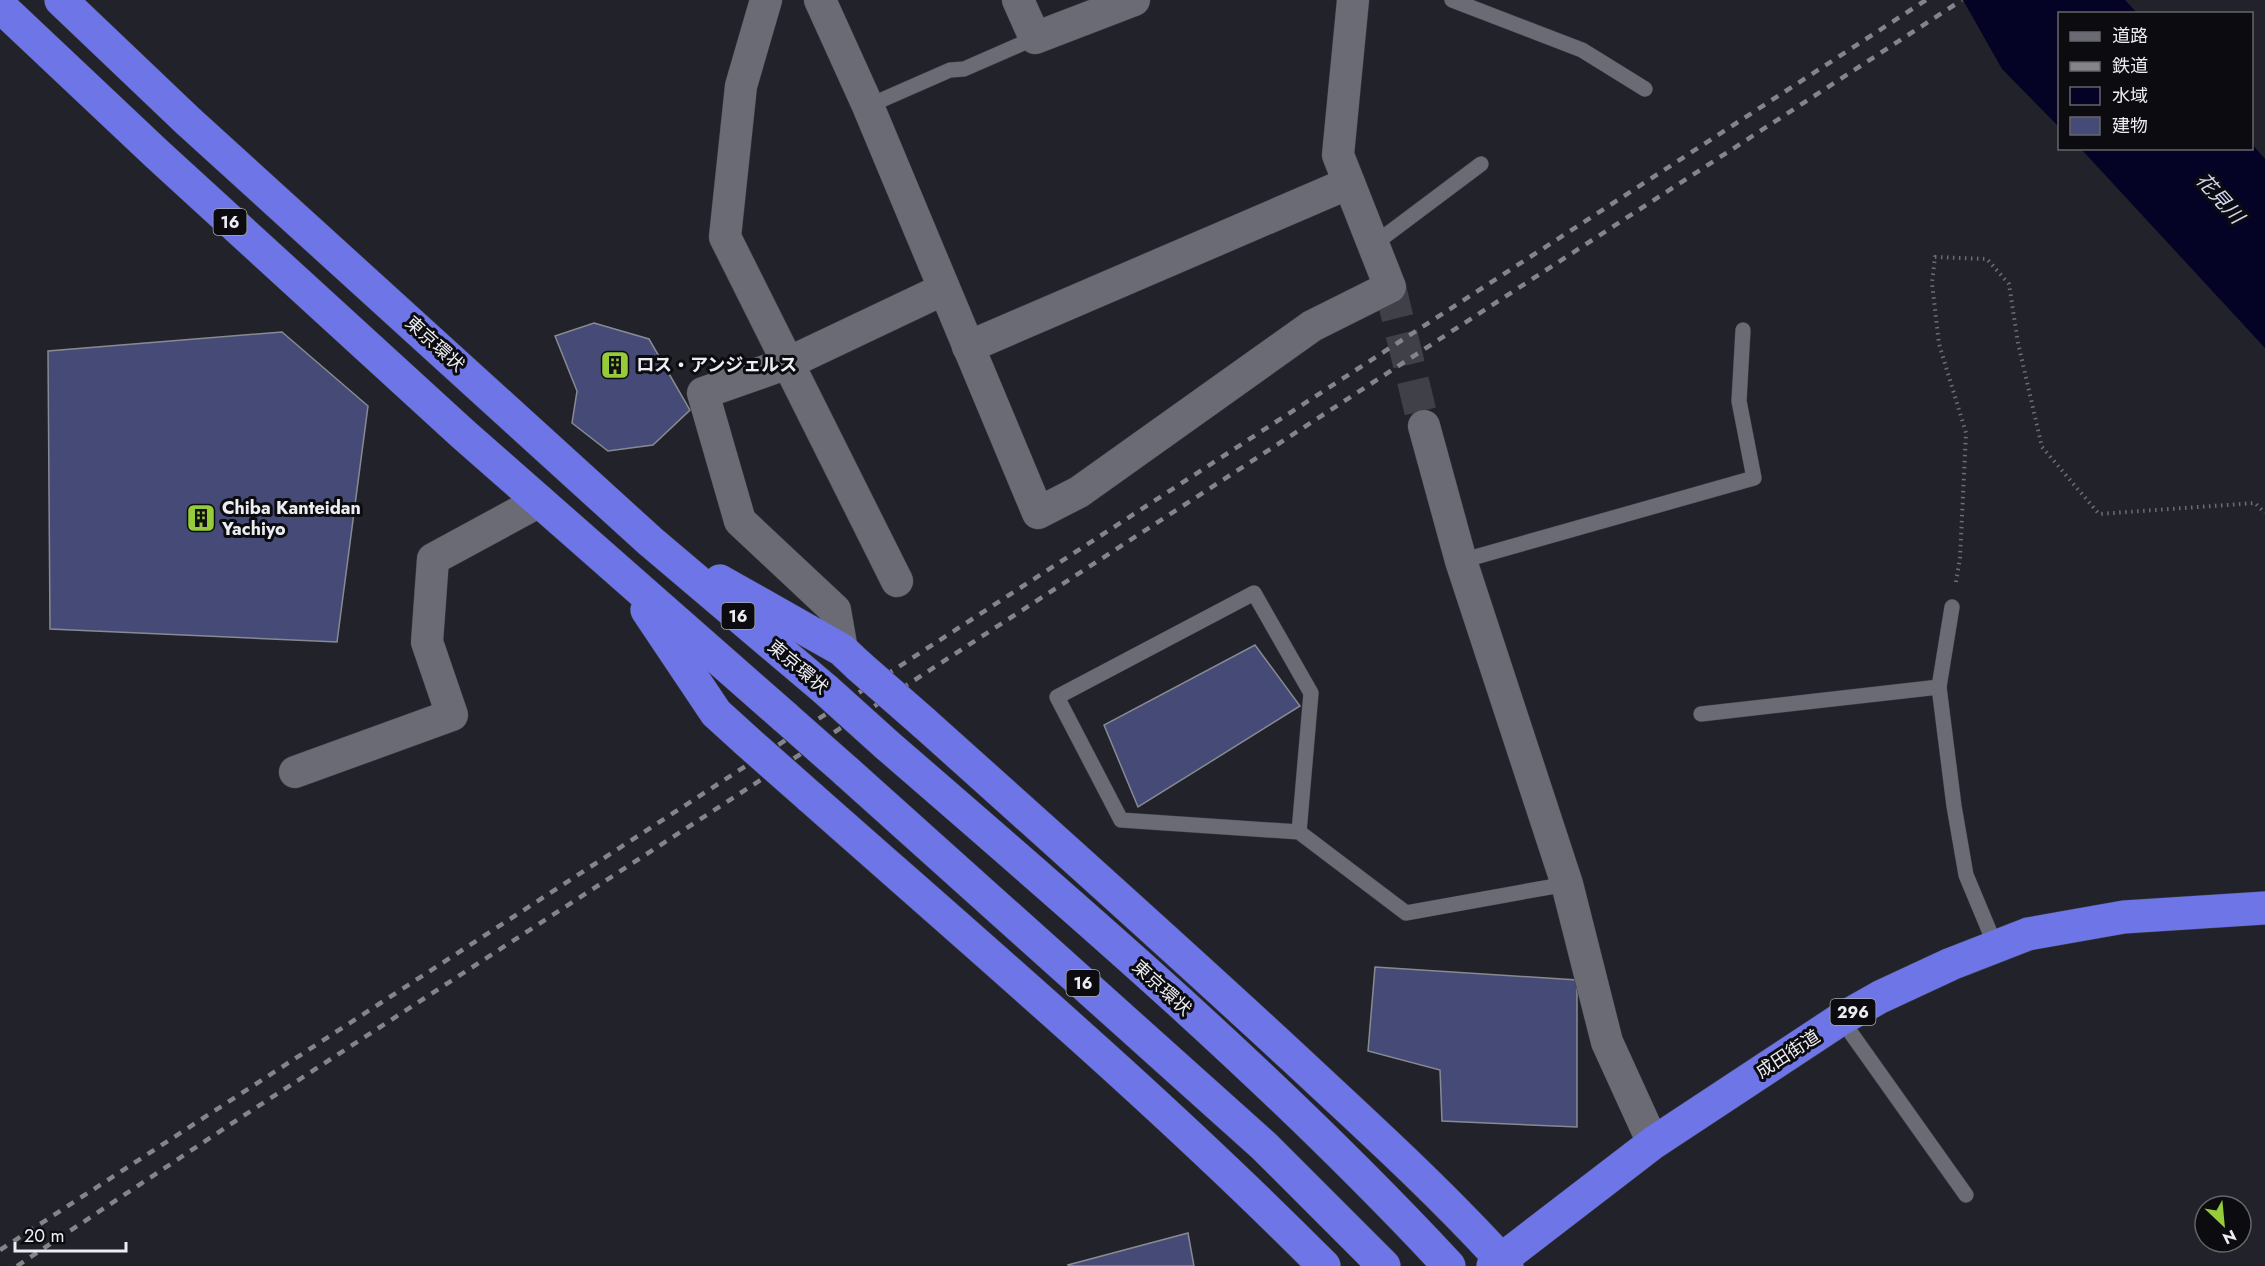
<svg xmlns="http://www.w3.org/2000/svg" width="2265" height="1266" viewBox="0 0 2265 1266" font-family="Jost,'Noto Sans JP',sans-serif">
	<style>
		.water { fill: #050325 }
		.building { fill: #454b76; stroke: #888a93; stroke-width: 1.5 }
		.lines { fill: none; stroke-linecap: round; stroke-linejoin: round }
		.street-tunnel { stroke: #3f4048; stroke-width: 32; stroke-dasharray: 32 16; stroke-linecap: butt }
		.lane-casing { stroke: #3c3e44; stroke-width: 16 }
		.street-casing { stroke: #3c3e44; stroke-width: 33 }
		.highway-casing { stroke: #3c3e44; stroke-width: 34 }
		.path { stroke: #6d6e75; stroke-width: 4; stroke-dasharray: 1.5 4.5; stroke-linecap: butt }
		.lane { stroke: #6a6b75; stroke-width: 15 }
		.street { stroke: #6a6b75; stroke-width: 32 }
		.highway { stroke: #6e75e7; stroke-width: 33 }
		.rail { stroke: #84858b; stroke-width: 4.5; stroke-dasharray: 8 8; stroke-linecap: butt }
		.highway-bridge-casing { stroke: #3c3e44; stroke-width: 34; stroke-linecap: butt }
		.highway-bridge { stroke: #6e75e7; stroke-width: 33 }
		.labels { text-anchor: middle; stroke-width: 6; stroke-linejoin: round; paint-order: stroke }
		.shield { fill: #0c0c10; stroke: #a9aaae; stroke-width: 1.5 }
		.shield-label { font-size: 16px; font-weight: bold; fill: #ecedf2 }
		.street-label { font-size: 18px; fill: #ecedf2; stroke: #0c0c10 }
		.poi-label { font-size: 18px; font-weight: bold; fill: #ecedf2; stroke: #0c0c10; text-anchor: start }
		.water-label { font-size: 20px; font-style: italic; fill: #d0d5f2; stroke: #0c0c10 }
	</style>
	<rect width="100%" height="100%" fill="#21222a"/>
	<!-- water -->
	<g class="water">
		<polygon points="1963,0 2125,0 2137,13 2060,14 2059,127 2002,69"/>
		<polygon points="2252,144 2265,159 2265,348 2081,149 2252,148"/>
	</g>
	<!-- building -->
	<g class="building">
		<polygon points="594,323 649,339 690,410 653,445 608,451 572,423 577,391 555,336"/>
		<polygon points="282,332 368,406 337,642 50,629 48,351"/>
		<polygon points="1255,645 1300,706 1138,807 1104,725"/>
		<polygon points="1375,967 1577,980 1577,1127 1442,1121 1440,1070 1368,1051"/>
		<polygon points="1188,1233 1194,1266 1069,1266 1068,1265"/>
	</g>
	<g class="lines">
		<!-- street-tunnel -->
		<polyline class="street-tunnel" points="1390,287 1424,426"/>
		<!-- lane casing -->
		<g class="lane-casing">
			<g id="lane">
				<polyline points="1452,0 1582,50 1645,89"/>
				<polyline points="868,106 950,70 964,69 1035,38"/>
				<polyline points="1373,245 1481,164"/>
				<polyline points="1461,561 1754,478 1739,401 1743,330"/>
				<polyline points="1952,607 1939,687 1954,806 1966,875 1996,947"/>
				<polyline points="1701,714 1939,687"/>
				<polyline points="1299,832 1311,693 1254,593 1057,697 1121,820 1299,832 1406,913 1567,884"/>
				<polyline points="1841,1019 1966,1195"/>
			</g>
		</g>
		<!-- street casing -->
		<g class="street-casing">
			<g id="street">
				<polyline points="766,0 741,86 725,237 897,581"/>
				<polyline points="820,0 868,106 1038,513 1079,492 1312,326 1390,287 1338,155 1353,0"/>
				<polyline points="1018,0 1035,38 1134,0"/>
				<polyline points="968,347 1349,183"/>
				<polyline points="1424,426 1461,561 1567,884 1607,1042 1653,1143"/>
				<polyline points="842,650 835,610 740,521 703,393 788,363 944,289"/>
				<polyline points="295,772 452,715 427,642 433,559 540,501"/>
			</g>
		</g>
		<!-- highway casing -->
		<g class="highway-casing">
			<g id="highway">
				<polyline points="61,0 188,121 650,541 826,690"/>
				<polyline points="0,6 158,155 463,434 786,718"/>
				<polyline points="720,581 842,650 859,666"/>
				<polyline points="647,610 716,713 749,743"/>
				<path d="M923 722C1047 833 1171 944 1293 1057 1366 1125 1440 1192 1507 1266"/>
				<path d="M887 745C1080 912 1275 1079 1449 1266"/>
				<polyline points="846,771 1264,1146 1384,1266"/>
				<path d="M809 796C983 950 1160 1101 1324 1266"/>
				<polyline points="1493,1266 1653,1143 1841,1019 1880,997 1951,964 2028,934 2124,917 2265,908"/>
			</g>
		</g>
		<!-- path -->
		<polyline class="path" points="1956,582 1960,558 1966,433 1939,344 1932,283 1935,257 1987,259 2009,284 2018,343 2042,447 2099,514 2255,503 2265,513"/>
		<!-- lane -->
		<use href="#lane" class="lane"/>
		<!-- street -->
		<use href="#street" class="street"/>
		<!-- highway -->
		<use href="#highway" class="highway"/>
		<!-- rail -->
		<g class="rail">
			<polyline points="0,1250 1926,0"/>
			<polyline points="17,1266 240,1118 1962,0"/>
		</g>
		<!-- highway-bridge casing -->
		<g class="highway-bridge-casing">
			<g id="highway-bridge">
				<polyline points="859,666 923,722"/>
				<polyline points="826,690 887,745"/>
				<polyline points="786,718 846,771"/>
				<polyline points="749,743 809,796"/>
			</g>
		</g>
		<!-- highway-bridge -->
		<use href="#highway-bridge" class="highway-bridge"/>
	</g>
	<!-- icons -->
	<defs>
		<g id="building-square" transform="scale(1.5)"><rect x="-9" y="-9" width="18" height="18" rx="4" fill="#96cc39" stroke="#0c0c10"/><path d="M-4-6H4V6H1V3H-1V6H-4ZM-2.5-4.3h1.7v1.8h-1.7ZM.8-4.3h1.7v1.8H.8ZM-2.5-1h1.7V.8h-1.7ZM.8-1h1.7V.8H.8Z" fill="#111"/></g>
	</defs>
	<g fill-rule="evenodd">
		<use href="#building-square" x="615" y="365"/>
		<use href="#building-square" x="201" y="518"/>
	</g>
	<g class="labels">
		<!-- shield labels -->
		<g class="shield">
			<rect x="213.5" y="209" width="33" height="26" rx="4.5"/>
			<rect x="721.5" y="603" width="33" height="26" rx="4.5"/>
			<rect x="1066.5" y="970" width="33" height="26" rx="4.5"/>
			<rect x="1830.5" y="999" width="45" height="26" rx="4.5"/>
		</g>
		<g class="shield-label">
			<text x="230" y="228">16</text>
			<text x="738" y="622">16</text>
			<text x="1083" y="989">16</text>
			<text x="1853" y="1018">296</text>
		</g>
		<!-- street labels -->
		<g class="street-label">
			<text transform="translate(435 344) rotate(42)" y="6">東京環状</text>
			<text transform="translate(798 667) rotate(40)" y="6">東京環状</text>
			<text transform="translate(1162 988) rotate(42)" y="6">東京環状</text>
			<text transform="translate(1788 1054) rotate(-33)" y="6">成田街道</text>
		</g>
		<!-- poi labels -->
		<g class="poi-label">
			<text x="636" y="371">ロス・アンジェルス</text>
			<text x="222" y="514">Chiba Kanteidan<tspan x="222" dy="21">Yachiyo</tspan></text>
		</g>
		<!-- water labels -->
		<g class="water-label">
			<text transform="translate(2220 198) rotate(48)" y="7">花見川</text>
		</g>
	</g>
	<!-- legend -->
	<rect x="2058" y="12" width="195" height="138" fill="#0c0c10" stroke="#66666a" stroke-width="1.5"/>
	<rect x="2070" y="32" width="30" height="9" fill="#6a6b75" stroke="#66666a" stroke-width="1.5"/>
	<text x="2112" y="42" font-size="18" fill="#ecedf2">道路</text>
	<rect x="2070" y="62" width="30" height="9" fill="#84858b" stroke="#66666a" stroke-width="1.5"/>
	<text x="2112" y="72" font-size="18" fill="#ecedf2">鉄道</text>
	<rect x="2070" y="87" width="30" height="18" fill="#050325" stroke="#66666a" stroke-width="1.5"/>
	<text x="2112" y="102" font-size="18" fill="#ecedf2">水域</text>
	<rect x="2070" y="117" width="30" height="18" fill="#454b76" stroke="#66666a" stroke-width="1.5"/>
	<text x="2112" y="132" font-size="18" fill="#ecedf2">建物</text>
	<!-- north arrow -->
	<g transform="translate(2223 1224) rotate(154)"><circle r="28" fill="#0c0c10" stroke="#66666a" stroke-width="1.5"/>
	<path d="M0-4.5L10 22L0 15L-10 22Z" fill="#96cc39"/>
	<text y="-9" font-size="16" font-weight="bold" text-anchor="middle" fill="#ecedf2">N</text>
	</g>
	<!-- scale -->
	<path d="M15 1242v9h111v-9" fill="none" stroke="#ecedf2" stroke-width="3"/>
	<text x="24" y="1242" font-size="18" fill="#ecedf2" stroke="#0c0c10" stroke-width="4.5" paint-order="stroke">20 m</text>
</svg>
